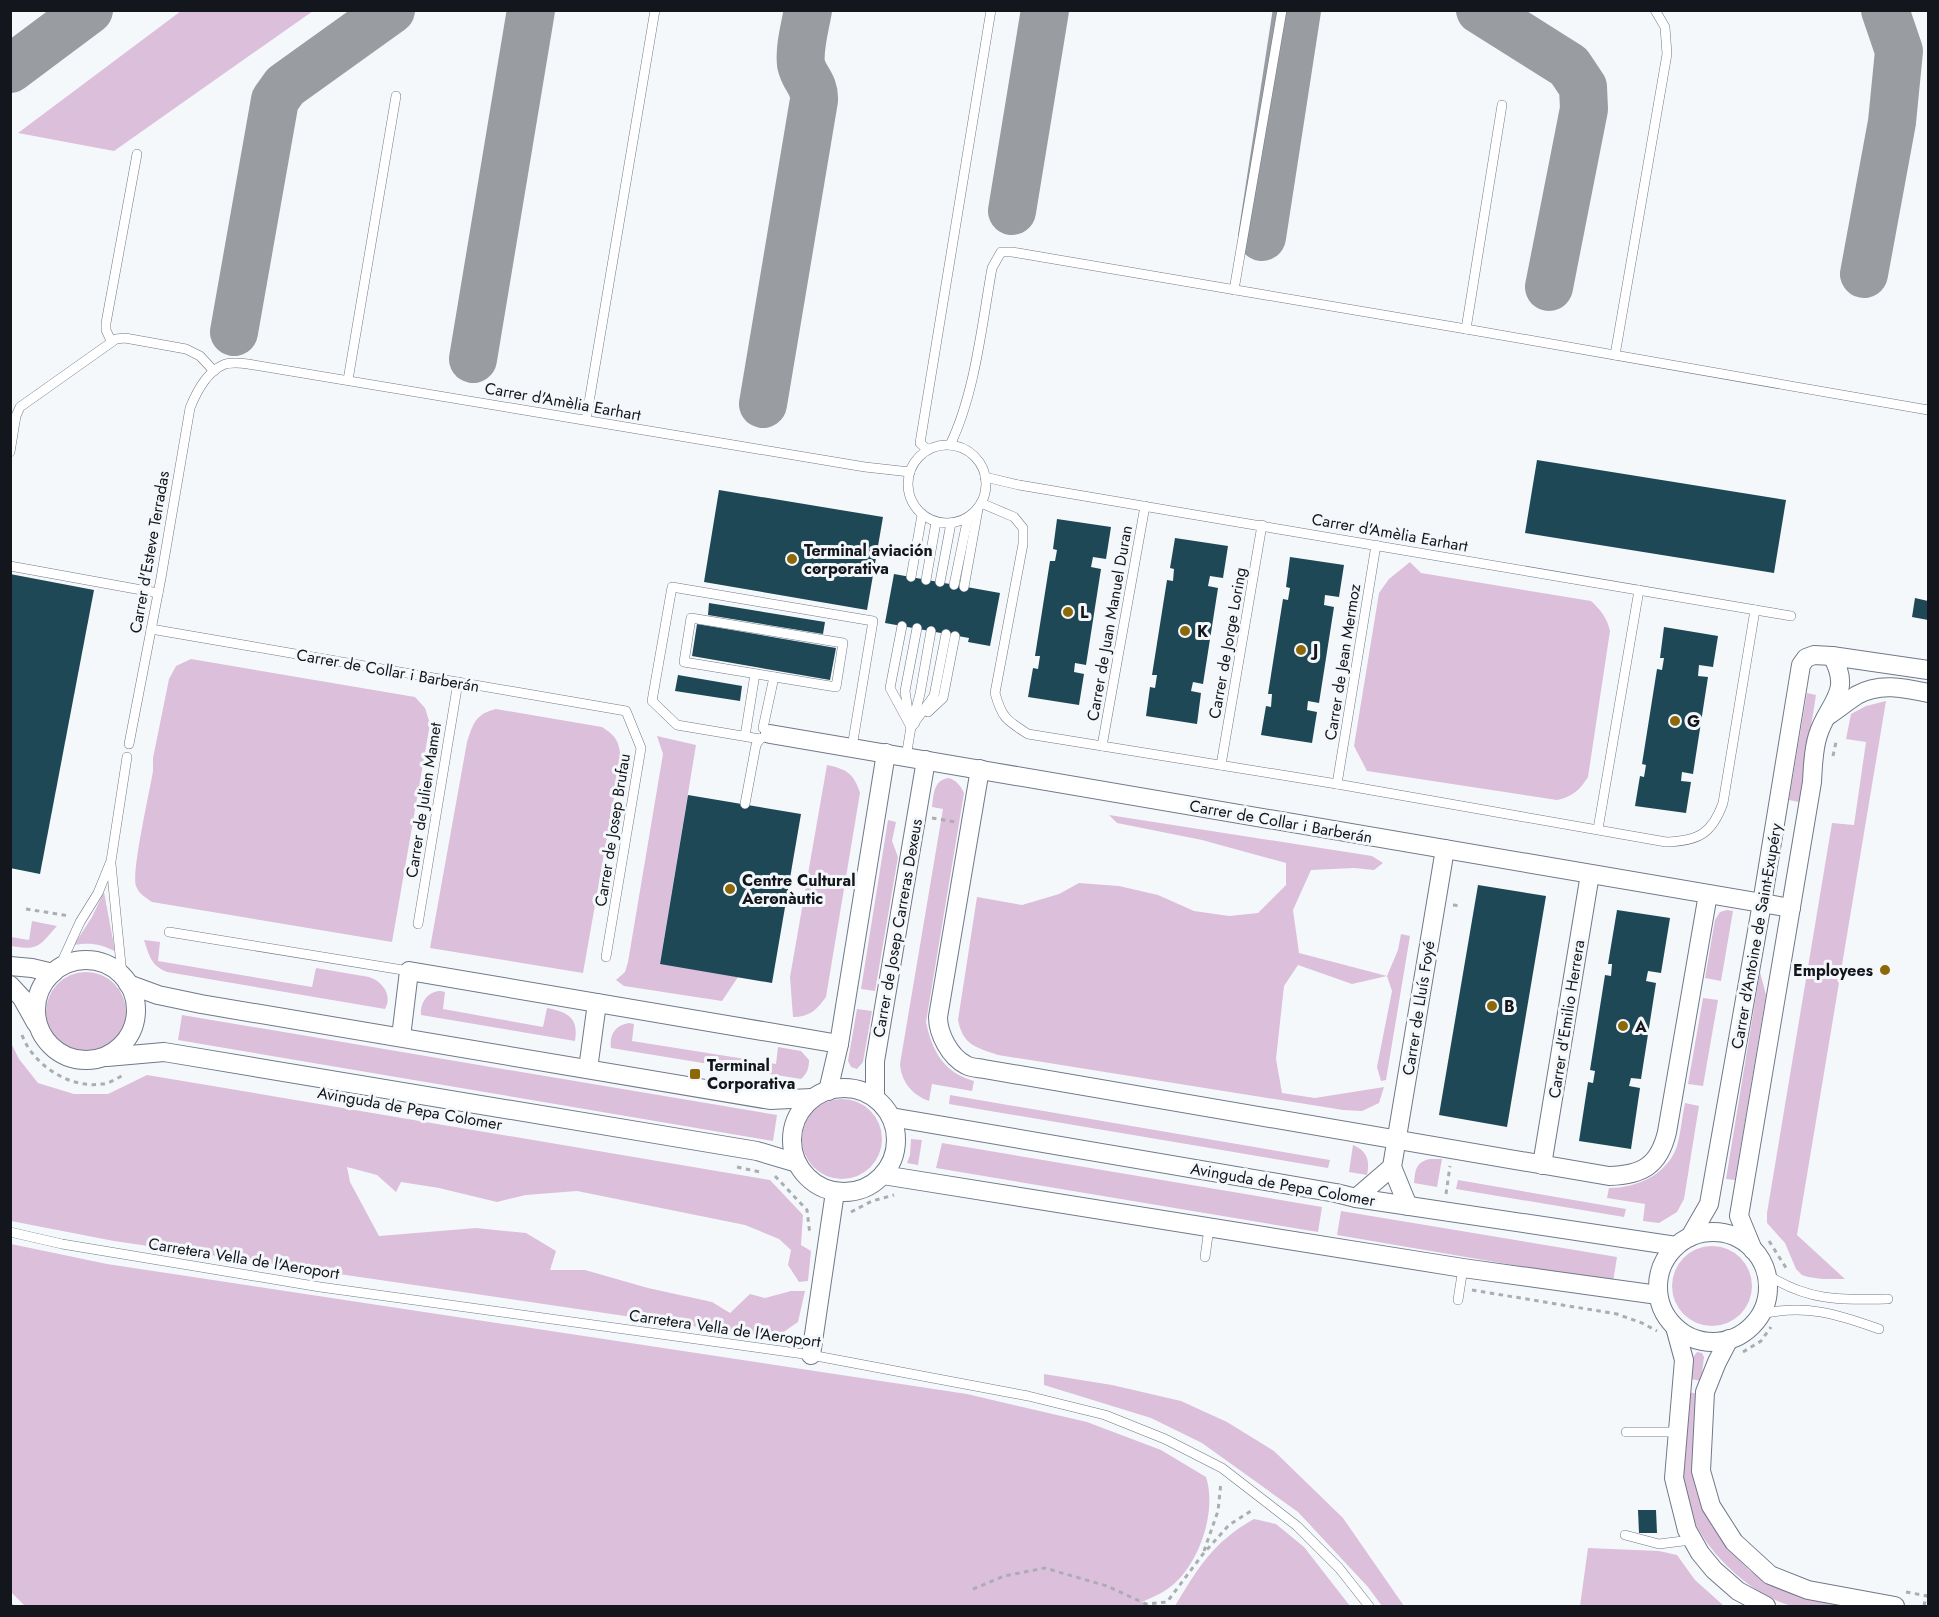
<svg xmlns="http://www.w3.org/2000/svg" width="1939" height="1617" viewBox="0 0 1939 1617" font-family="Jost,sans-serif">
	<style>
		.green { fill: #dcbfdb }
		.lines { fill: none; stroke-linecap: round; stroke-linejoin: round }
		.taxiway { stroke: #999ca0; stroke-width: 48 }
		.building { fill: #1e4856 }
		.service-casing { stroke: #6f7989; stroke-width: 10 }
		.minor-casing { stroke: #6f7989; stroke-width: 20 }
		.path { stroke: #aaadb1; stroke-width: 3; stroke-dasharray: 4.5 4.5; stroke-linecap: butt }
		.service { stroke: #fff; stroke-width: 9 }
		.minor { stroke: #fff; stroke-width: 18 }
		.poi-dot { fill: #8c6809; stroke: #f5f8fb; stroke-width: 2 }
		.labels { text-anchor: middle; stroke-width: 6; stroke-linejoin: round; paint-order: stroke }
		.street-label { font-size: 16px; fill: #13171d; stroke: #f5f8fb }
		.poi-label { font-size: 16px; font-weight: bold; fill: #13171d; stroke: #f5f8fb; text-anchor: start }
	</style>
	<rect width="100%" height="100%" fill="#f5f8fb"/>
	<!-- green -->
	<g class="green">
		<polygon points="181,11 313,11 114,151 18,133"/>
		<path d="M1410 562 1421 573 1591 601C1601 610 1607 618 1610 631L1588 777C1580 790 1572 797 1557 800L1367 771 1354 746 1379 593 1389 579Z"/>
		<path d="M191 659 415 697 425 708 430 724 392 942 152 902C145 897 139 894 136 886 131 873 150 790 153 771V758L169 679 176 666Z"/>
		<polygon points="1807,693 1816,695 1799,802 1789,800"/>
		<polygon points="1886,701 1797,1235 1845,1279 1822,1279 1808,1277 1802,1275 1796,1269 1785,1243 1767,1223 1767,1213 1832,823 1854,825 1866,742 1846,739 1851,714 1866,706"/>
		<path d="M496 709 602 727C617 737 618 740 621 758L583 973 430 948 467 742C473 723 476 714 496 709Z"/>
		<polygon points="657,736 696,745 660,963 738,977 722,1001 624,986 616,980 625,972 628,962 663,754"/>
		<path d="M827 765C847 769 854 774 860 793L826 997C817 1010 809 1017 793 1017L790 977Z"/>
		<path d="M949 778C956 780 961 786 964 793L926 1022C932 1051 944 1073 974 1081L972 1091 932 1084 929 1101C912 1095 901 1081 900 1064L943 809 932 807C934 794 933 780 949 778Z"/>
		<path d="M1109 815 1372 856 1383 863 1374 870 1354 868 1311 870 1293 910 1299 953 1387 976 1398 950 1401 934 1410 936 1386 1080 1381 1081 1377 1067 1392 991 1387 976 1352 984 1298 965 1284 986 1276 1059 1282 1093 1315 1098 1384 1087 1379 1103 1362 1111 1343 1110 998 1055C975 1047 963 1045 958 1020L977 897 1022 905 1059 894 1079 883 1119 886 1158 895 1194 911 1229 916 1258 913 1286 885V863L1202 840 1117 823Z"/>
		<polygon points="888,820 896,822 892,841 898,857 875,991 861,989"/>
		<path d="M104 892 115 951C100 944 90 942 74 945L92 917Z"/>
		<polygon points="1727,910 1733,911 1721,981 1705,978 1715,920 1720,912"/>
		<path d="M32 921 57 926C39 946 39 951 11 946V937L29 940Z"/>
		<path d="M144 940 160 942 158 961 312 987 316 968 369 977C382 981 393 995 385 1009L167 972C151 966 149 955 144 940Z"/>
		<polygon points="1760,972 1766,995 1735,1180 1726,1179"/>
		<circle cx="86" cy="1012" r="40"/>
		<path d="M441 991 445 992 443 1009 543 1027 547 1008C567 1012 579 1017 575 1041L421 1015C420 1002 428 991 441 991Z"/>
		<polygon points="1703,998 1718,1000 1703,1086 1688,1084"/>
		<polygon points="857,1009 872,1011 863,1062 857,1069 851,1067 848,1061"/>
		<polygon points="182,1015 777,1115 773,1141 178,1040"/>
		<path d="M629 1023 634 1024 632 1041 776 1064 778 1047 801 1051 809 1060C809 1068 807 1074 801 1079L611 1048C609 1034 616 1025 629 1023Z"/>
		<polygon points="11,1043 19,1059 38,1083 74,1094 108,1094 147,1075 770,1180 803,1215 801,1245 811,1251 808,1281 799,1282 788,1265 791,1250 779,1239 745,1225 577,1191 526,1195 497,1202 439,1188 401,1182 396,1192 377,1175 347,1167 350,1182 379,1236 476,1228 526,1233 556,1251 550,1270 585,1270 648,1288 712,1302 730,1313 750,1294 765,1298 791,1291 805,1291 798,1322 775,1338 114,1241 11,1221"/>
		<polygon points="950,1095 1330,1160 1328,1168 949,1104"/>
		<circle cx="842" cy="1139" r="40"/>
		<path d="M1685 1103 1699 1106 1684 1199 1677 1212 1659 1223 1643 1221 1645 1204 1607 1198 1609 1188C1637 1188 1667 1175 1677 1146 1681 1132 1682 1117 1685 1103Z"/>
		<polygon points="911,1139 922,1140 918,1165 907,1163 910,1155"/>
		<polygon points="942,1143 1322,1207 1318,1232 936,1168"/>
		<path d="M1353 1145C1367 1151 1370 1160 1367 1175L1349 1172Z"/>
		<path d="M1430 1159H1442L1437 1187 1414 1183C1415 1170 1416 1162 1430 1159Z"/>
		<polygon points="1458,1180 1626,1209 1624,1217 1456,1189"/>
		<polygon points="1341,1211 1617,1257 1613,1282 1337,1235"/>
		<path d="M11 1244 107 1264 967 1394 1087 1422 1161 1450 1206 1477C1217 1510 1200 1561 1174 1584 1165 1592 1153 1597 1142 1602L1152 1606H25L10 1591Z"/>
		<circle cx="1712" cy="1286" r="40"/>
		<polygon points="1697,1352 1702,1353 1704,1357 1701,1381 1691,1379 1694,1356"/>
		<polygon points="1044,1374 1112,1385 1181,1401 1227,1422 1274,1451 1343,1518 1404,1606 1382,1606 1368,1587 1298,1512 1202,1443 1151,1418 1044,1385"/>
		<path d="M1688 1392 1699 1394 1694 1428 1693 1462 1728 1548 1749 1570 1775 1587 1805 1599 1848 1606C1833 1606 1807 1609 1793 1606 1753 1597 1706 1553 1691 1514 1686 1500 1684 1484 1682 1469 1680 1447 1686 1415 1688 1392Z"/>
		<path d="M1254 1519 1276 1524 1304 1547 1350 1606H1175C1198 1568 1213 1542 1254 1519Z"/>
		<polygon points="1588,1548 1659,1551 1677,1555 1695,1580 1724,1606 1580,1606"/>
	</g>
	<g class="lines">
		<!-- taxiway -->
		<g class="taxiway">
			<polyline points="1480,10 1569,66 1583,87 1584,109 1549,287"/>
			<polyline points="10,69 89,10"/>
			<polyline points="1012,211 1045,10"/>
			<polyline points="1262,237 1297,10"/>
			<polyline points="1864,274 1892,122 1899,51 1885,10"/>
			<polyline points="234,332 275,100 285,86 391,10"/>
			<polyline points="473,359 531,10"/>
			<path d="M763 404 814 100C815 84 804 79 801 64 799 48 805 27 808 10"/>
		</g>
	</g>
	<!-- building -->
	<g class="building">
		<polygon points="1537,460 1786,500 1774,573 1525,533"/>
		<polygon points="719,490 883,517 867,610 704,582"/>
		<polygon points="1057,519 1111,527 1106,559 1093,557 1091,567 1101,569 1086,665 1075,663 1074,672 1084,674 1079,705 1028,697 1033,668 1038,669 1040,656 1035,656 1050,561 1055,561 1057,550 1053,549"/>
		<polygon points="1175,538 1228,546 1223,578 1210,576 1208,586 1218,588 1203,684 1193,682 1191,691 1201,693 1197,724 1146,716 1150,687 1155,688 1157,675 1152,675 1167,580 1173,581 1174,569 1170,568"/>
		<polygon points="1290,557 1344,565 1339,597 1325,595 1324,605 1334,607 1319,703 1308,701 1307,710 1317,712 1312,743 1261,735 1266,706 1271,707 1272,694 1268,694 1283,599 1288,600 1290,588 1286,587"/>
		<polygon points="10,574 94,590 40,874 10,868"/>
		<polygon points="894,574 1000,593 990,646 968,642 969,638 885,623"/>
		<polygon points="1915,598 1928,601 1928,620 1912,617"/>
		<polygon points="709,603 825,622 823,634 708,615"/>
		<polygon points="697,624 836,648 830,680 692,656"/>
		<polygon points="1664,627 1718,636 1713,667 1699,665 1698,676 1708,677 1693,774 1682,772 1681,781 1691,782 1686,813 1635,806 1640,776 1644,777 1646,765 1642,764 1657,669 1662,670 1664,658 1660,658"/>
		<polygon points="678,675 742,686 740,701 675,691"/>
		<polygon points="688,795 801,814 772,983 660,964"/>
		<polygon points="1478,885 1546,896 1507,1127 1439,1115"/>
		<polygon points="1617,910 1670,918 1661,973 1648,971 1646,981 1656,983 1641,1079 1631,1078 1629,1086 1640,1088 1631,1149 1579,1141 1588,1082 1593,1083 1595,1071 1590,1070 1605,975 1611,976 1612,964 1608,964"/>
		<polygon points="1638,1510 1656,1510 1657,1533 1639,1533"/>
	</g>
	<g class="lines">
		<!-- service casing -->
		<g class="service-casing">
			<g id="service">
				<polyline points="1234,290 1282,10"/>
				<polyline points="1466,329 1502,105"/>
				<polyline points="111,341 106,330 106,323 137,154"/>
				<polyline points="1615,355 1667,54 1665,27 1655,10"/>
				<polyline points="348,380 396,96"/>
				<polyline points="586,420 655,10"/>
				<path d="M950 445C975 394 982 324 992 268L1001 252H1012L1466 329 1928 410"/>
				<circle cx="947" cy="484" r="39"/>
				<polyline points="928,450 920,443 991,10"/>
				<polyline points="10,452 16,416 20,407 116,339 125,338 186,349 200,356 214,371"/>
				<polyline points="985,477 1019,485 1791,616"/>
				<path d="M981 503 1014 517 1023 528V544L995 693C1002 718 1006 720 1028 734L1337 784 1666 842C1698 841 1712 834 1723 803L1755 610"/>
				<polyline points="10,566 158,593"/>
				<polyline points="911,577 922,515"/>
				<polyline points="926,580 936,522"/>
				<polyline points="940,582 951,523"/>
				<polyline points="954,585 968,517"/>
				<polyline points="964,587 978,509"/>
				<polygon points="691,618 843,643 836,687 684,662"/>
				<polyline points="902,626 890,688 911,727 934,696 946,634"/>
				<polyline points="151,629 626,711 641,748 606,957"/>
				<polyline points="774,677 763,728 770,734 760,739 677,725 652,701 672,587 873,621 852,747"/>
				<polyline points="928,712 943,698 955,636"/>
				<polyline points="909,718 905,691 917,628"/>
				<polyline points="913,720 920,694 931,631"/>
				<polyline points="745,736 755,674"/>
				<path d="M129 744 161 578 190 408C196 393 207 372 223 365 230 362 240 363 248 364L865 467 910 472"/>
				<polyline points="1102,746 1145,506"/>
				<polyline points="906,757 911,727 915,723"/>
				<polyline points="1221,765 1262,525"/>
				<polyline points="1337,784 1376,545"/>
				<polyline points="745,804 756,745 760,739"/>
				<polyline points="1598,829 1639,590"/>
				<polyline points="111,864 122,975"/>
				<polyline points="418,924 458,682"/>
				<polyline points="169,932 409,971"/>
				<polyline points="59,968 80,922 98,893 111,861 127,757"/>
				<polyline points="10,1232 62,1244 320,1287 811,1355 1028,1396 1105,1415 1165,1439 1222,1468 1297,1526 1339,1568 1369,1606"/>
				<polyline points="1205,1257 1209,1228"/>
				<path d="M1766 1274C1808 1301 1839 1300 1888 1299"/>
				<polyline points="1458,1300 1463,1268"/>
				<path d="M1761 1314C1806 1304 1837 1314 1879 1329"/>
				<polyline points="1626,1432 1677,1432"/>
				<polyline points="1625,1535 1659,1544 1691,1540"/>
			</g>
		</g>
		<!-- minor casing -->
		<g class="minor-casing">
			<g id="minor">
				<path d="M1829 715C1839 708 1848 701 1857 695 1880 682 1905 688 1928 693"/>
				<polyline points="770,734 1791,908"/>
				<path d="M980 769 938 1017C938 1034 950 1057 966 1065 971 1068 979 1068 984 1069L1609 1176C1642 1175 1659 1166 1667 1132L1708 894"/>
				<circle cx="86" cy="1010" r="50"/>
				<polyline points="10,966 32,968 53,973"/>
				<polyline points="128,984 158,995 201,1004 770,1100 812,1098"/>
				<polyline points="10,985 22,998 36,1023"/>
				<polyline points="401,1037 409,971 839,1044"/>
				<polyline points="107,1057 164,1052 757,1151 797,1163"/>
				<polyline points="588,1069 597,1003"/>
				<circle cx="844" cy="1140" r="52"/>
				<polyline points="828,1091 839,1044 886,753"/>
				<polyline points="875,1098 875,1061 926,760"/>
				<polyline points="891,1117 1336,1193 1356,1198 1676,1246"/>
				<polyline points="1542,1165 1590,874"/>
				<polyline points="883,1175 1463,1268 1658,1295"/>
				<polyline points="1356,1198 1392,1167"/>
				<polyline points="1408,1206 1392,1167 1445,849"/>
				<circle cx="1713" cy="1287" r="55"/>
				<polyline points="1690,1237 1709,1204 1762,903 1801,665 1806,658 1814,655 1832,656 1928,670"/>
				<path d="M1753 1250 1739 1216 1812 782C1813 766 1813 750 1818 735 1828 703 1853 693 1832 656"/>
				<polyline points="1675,1327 1684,1360 1674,1478 1687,1530 1700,1553 1714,1570 1738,1591 1766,1606"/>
				<polyline points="1729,1339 1717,1362 1705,1392 1701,1471 1711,1506 1734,1542 1770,1575 1808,1590 1895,1606"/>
				<polyline points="811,1355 835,1192"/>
			</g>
		</g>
		<!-- path -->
		<g class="path">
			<polyline points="1833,756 1836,742"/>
			<polyline points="932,818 955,822"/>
			<polyline points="1453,905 1462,906"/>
			<polyline points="26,909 70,916"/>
			<path d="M22 1035C33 1065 70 1089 102 1084 109 1084 117 1078 124 1075"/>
			<polyline points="737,1167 760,1172"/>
			<polyline points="775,1176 807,1210 810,1235"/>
			<polyline points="1446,1194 1450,1166"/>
			<polyline points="851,1212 872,1201 894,1195"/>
			<polyline points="1769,1241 1788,1271"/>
			<polyline points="1472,1290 1617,1314 1642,1323 1657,1331"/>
			<polyline points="1743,1352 1761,1341 1771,1327"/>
			<polyline points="1204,1551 1218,1511 1221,1482"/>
			<polyline points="973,1589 1004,1576 1045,1568 1107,1586 1146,1604 1167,1602 1203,1554 1229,1525 1254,1509"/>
			<polyline points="1906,1592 1928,1596"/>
			<polyline points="10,1604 12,1606"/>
			<polyline points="1924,1606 1926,1595"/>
		</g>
		<!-- service -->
		<use href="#service" class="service"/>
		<!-- minor -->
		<use href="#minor" class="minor"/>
	</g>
	<!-- markers -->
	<g class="poi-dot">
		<circle cx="792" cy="559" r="6"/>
		<circle cx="1068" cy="612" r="6"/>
		<circle cx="1185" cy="631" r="6"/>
		<circle cx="1301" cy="650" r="6"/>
		<circle cx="1675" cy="721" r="6"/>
		<circle cx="730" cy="889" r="6"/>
		<circle cx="1885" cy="970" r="6"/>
		<circle cx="1492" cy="1006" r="6"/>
		<circle cx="1623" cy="1026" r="6"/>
		<rect x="689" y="1068" width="12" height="12" rx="3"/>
	</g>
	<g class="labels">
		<!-- street labels -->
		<g class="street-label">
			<text transform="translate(563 401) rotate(10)" y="6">Carrer d'Amèlia Earhart</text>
			<text transform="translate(1390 532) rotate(10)" y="6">Carrer d'Amèlia Earhart</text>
			<text transform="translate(149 552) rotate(-80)" y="6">Carrer d'Esteve Terradas</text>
			<text transform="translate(1109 623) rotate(-80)" y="6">Carrer de Juan Manuel Duran</text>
			<text transform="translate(1227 643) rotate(-80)" y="6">Carrer de Jorge Loring</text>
			<text transform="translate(1342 662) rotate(-81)" y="6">Carrer de Jean Mermoz</text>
			<text transform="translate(388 670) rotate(10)" y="6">Carrer de Collar i Barberán</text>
			<text transform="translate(423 800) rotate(-81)" y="6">Carrer de Julien Mamet</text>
			<text transform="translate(1281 821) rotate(10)" y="6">Carrer de Collar i Barberán</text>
			<text transform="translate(612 830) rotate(-81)" y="6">Carrer de Josep Brufau</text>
			<text transform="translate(897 928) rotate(-80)" y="6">Carrer de Josep Carreras Dexeus</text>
			<text transform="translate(1756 936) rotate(-80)" y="6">Carrer d'Antoine de Saint-Exupéry</text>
			<text transform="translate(1418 1008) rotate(-81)" y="6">Carrer de Lluís Foyé</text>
			<text transform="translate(1566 1019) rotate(-81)" y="6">Carrer d'Emilio Herrera</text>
			<text transform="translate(410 1108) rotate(10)" y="6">Avinguda de Pepa Colomer</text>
			<text transform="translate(1283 1184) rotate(10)" y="6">Avinguda de Pepa Colomer</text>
			<text transform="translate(244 1258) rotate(9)" y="6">Carretera Vella de l'Aeroport</text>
			<text transform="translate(725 1328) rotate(8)" y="6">Carretera Vella de l'Aeroport</text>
		</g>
		<!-- poi labels -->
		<g class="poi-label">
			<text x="804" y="556">Terminal aviación<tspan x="804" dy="18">corporativa</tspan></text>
			<text x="1080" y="618">L</text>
			<text x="1197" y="637">K</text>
			<text x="1313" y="656">J</text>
			<text x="1687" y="727">G</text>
			<text x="742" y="886">Centre Cultural<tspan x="742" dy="18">Aeronàutic</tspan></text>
			<text x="1873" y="976" text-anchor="end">Employees</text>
			<text x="1504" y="1012">B</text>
			<text x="1635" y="1032">A</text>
			<text x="707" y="1071">Terminal<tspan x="707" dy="18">Corporativa</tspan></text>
		</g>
	</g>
	<!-- border -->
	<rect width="1939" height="1617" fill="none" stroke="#13171d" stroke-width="24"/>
</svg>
